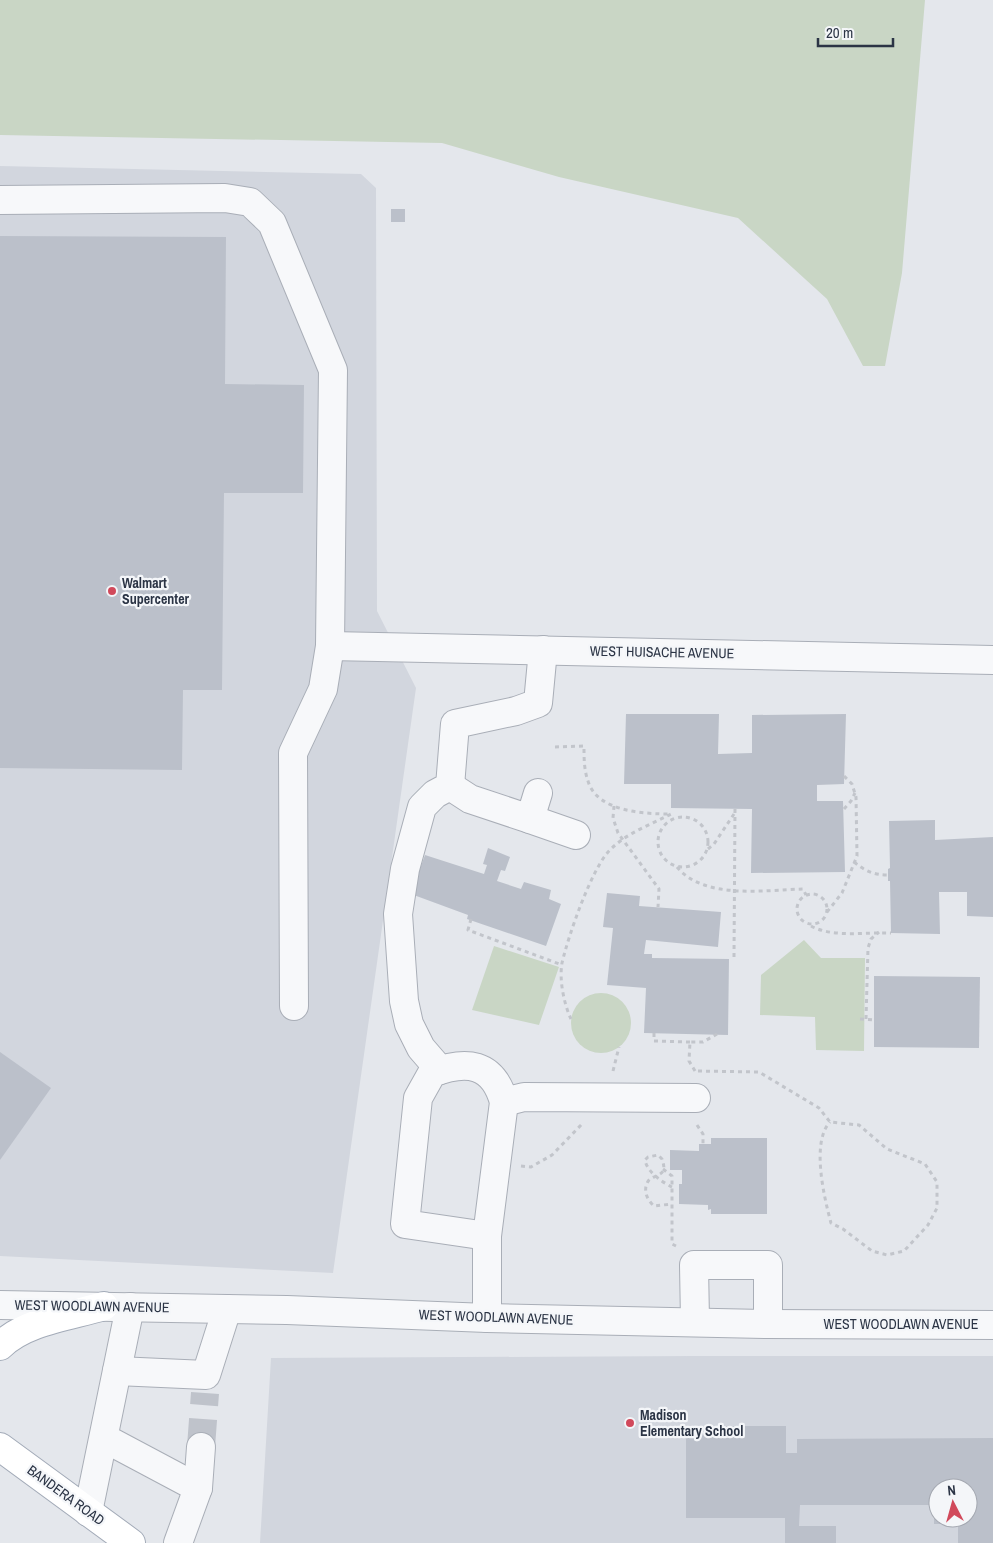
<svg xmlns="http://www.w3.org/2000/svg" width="993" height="1543" viewBox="0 0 993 1543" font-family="'Archivo Narrow',sans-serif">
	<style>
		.built { fill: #d2d6de; fill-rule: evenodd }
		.green { fill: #c9d6c5 }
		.building { fill: #bbc0ca; fill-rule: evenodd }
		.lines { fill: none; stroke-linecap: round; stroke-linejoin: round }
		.minor-tunnel { stroke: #bfc3cb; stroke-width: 28; stroke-dasharray: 28 14; stroke-linecap: butt }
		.minor-casing { stroke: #a9aeb7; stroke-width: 30 }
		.major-casing { stroke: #a3abb8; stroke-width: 30 }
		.path { stroke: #c2c5cb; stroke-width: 3; stroke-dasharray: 4 4; stroke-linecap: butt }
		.minor { stroke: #f7f8fa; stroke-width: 28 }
		.major { stroke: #fff; stroke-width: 28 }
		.poi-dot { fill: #d1495b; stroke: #f4f6f9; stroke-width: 2 }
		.labels { text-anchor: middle; stroke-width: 4.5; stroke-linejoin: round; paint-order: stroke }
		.poi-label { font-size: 14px; font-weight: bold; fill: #2b3445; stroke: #f4f6f9; text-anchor: start }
		.street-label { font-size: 14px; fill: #2b3445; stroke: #f4f6f9 }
	</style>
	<rect width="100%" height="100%" fill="#e4e7ec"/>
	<!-- built -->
	<g class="built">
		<polygon points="0,166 361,174 376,188 377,611 416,688 333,1273 0,1256"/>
		<path d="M693 1356H993V1543H260L271 1358ZM938 1488H968V1518H938Z"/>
	</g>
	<!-- green -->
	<g class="green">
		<polygon points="0,0 925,0 902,273 885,366 863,366 827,299 738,218 559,177 442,143 0,135"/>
		<polygon points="804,940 821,958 865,958 864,1051 816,1050 815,1017 760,1015 761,975"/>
		<polygon points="494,946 559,967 539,1025 472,1010"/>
		<circle cx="601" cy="1023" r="30"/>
	</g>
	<!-- building -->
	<g class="building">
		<rect x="391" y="209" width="14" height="13"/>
		<polygon points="0,236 226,237 225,384 304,385 303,493 224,493 222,690 183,690 182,770 0,768"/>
		<polygon points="626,714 719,714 718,754 752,753 752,715 846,714 844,784 817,785 817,801 843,801 845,872 751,873 752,809 671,808 671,784 624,784"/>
		<polygon points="935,820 935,840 993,837 993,917 967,916 967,892 939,892 940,934 891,933 890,881 888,881 888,869 890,868 889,821"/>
		<polygon points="488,848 510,857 505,871 501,870 497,881 521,889 524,882 551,890 549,899 561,904 546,946 467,919 468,915 411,894 425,855 484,874 487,865 483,864"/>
		<polygon points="607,893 640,896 639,906 721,912 718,947 646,940 644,954 652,954 652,958 729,959 728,1035 644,1033 646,988 607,985 613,928 603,927"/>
		<polygon points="874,976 980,977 979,1048 874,1047"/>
		<polygon points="0,1052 51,1088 0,1160"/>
		<polygon points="711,1138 767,1138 767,1214 711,1214 711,1209 708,1210 708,1205 679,1204 679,1184 682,1184 682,1170 670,1170 670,1150 699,1151 699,1144 711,1144"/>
		<path d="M686 1426H786V1453H797V1439L993 1438V1543H958V1524H934V1505H800L799 1526H836V1543H785V1518H686ZM938 1488H968V1518H938Z"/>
	</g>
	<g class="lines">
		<!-- minor-tunnel -->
		<polyline class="minor-tunnel" points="201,1447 205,1393"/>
		<!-- minor casing -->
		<g class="minor-casing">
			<g id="minor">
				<polyline points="0,200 225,198 250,202 272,223 333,370 330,646 323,689 293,753 294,1006"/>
				<polyline points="330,646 993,660"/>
				<polyline points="450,786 470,799 530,819 538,793"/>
				<polyline points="530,819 576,835"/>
				<polyline points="440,1070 421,1048 409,1024 404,1001 398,914 405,869 422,807 435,794 450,786 455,724 516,711 538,703 543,650"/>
				<polyline points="504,1102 524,1097 696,1098"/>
				<path d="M487 1236 504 1102C493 1062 466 1060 432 1073L418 1098 405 1224 487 1236V1318"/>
				<polyline points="0,1305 287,1310 487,1318 768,1324 993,1325"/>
				<polyline points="695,1321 694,1265 768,1265 768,1324"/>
				<polyline points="117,1371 206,1375 227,1309"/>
				<polyline points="104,1438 198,1488 178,1543"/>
				<polyline points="198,1488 201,1447"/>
				<polyline points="88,1512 130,1307"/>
			</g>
		</g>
		<!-- major casing -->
		<g class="major-casing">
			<g id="major">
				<path d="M0 1346C25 1321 71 1316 104 1306"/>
				<polyline points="0,1447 131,1543"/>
			</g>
		</g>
		<!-- path -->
		<g class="path">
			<path d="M555 747 584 746C584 758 584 770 588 781 597 812 645 814 671 814 650 825 626 833 609 851 591 870 568 937 562 963 559 980 564 1004 571 1019"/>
			<polyline points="614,806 613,818 618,833 659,889 658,907"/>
			<polyline points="844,809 851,801 855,793"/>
			<circle cx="683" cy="842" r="25"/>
			<polyline points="708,849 714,844 734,814"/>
			<path d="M854 862C865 871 874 875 888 875"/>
			<path d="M677 867C704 900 765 890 803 889L806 895"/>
			<circle cx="812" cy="909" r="15"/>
			<polyline points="827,912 842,893 857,856 856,797 852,784 844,776"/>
			<polyline points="471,919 468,930 562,965"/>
			<path d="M811 926C833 938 866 932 891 933"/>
			<polyline points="734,957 735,808"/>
			<polyline points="860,1019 874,1020"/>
			<polyline points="866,1019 868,948 871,939 879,932"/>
			<polyline points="654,1033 654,1041 690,1042"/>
			<polyline points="613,1071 619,1047"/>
			<polyline points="695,1071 689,1061 690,1042 703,1042 717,1034"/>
			<path d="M698 1071 759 1072 819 1108 830 1122 859 1125 887 1149 925 1164 937 1182V1208L928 1225 904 1251 887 1255 872 1251 843 1229 831 1223C824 1197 811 1142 830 1122"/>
			<polyline points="697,1125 703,1134 703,1144"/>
			<polyline points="521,1166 531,1167 552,1155 583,1123"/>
			<polyline points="663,1169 672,1176 672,1244 676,1246"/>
			<path d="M672 1187C662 1182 647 1172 645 1160L648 1157 658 1155 662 1159C663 1163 665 1167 663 1171 660 1176 653 1176 649 1180 642 1189 647 1200 654 1206L672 1204"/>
		</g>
		<!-- minor -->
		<use href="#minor" class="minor"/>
		<!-- major -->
		<use href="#major" class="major"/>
	</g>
	<!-- markers -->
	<g class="poi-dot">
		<circle cx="112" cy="591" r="5"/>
		<circle cx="630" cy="1423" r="5"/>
	</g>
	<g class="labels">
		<!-- poi labels -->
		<g class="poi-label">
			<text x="122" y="588">Walmart<tspan x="122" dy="16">Supercenter</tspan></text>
			<text x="640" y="1420">Madison<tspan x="640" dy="16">Elementary School</tspan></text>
		</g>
		<!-- street labels -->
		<g class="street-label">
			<text transform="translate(662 652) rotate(1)" y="5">WEST HUISACHE AVENUE</text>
			<text transform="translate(92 1306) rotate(1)" y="5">WEST WOODLAWN AVENUE</text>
			<text transform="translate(496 1317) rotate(2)" y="5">WEST WOODLAWN AVENUE</text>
			<text x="901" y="1329">WEST WOODLAWN AVENUE</text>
			<text transform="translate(66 1495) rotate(36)" y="5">BANDERA ROAD</text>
		</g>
	</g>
	<!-- north arrow -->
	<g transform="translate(953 1503) rotate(354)"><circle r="24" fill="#f4f6f9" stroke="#a4a8b1"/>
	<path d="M0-4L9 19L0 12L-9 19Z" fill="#d1495b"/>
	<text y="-8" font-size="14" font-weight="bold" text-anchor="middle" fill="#2b3445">N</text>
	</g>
	<!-- scale -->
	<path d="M818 38v8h75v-8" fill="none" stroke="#2b3445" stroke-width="2.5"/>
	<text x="826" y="38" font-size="15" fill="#2b3445" stroke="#f4f6f9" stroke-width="4" paint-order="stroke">20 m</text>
</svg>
